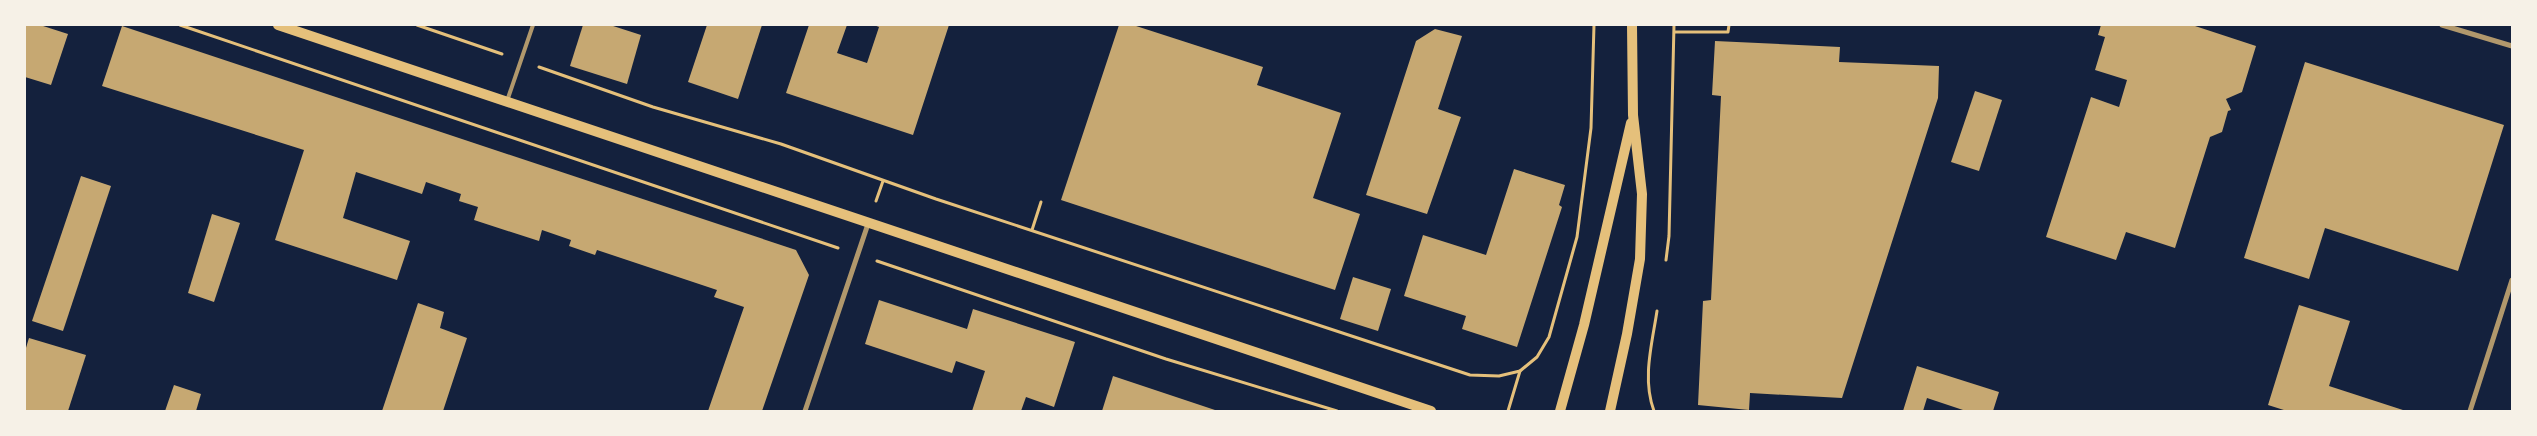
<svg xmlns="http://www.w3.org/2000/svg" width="2537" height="436" viewBox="0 0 2537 436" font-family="Lora,serif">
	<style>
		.building { fill: #c6a872 }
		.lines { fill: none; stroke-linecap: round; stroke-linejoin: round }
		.path { stroke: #e5c07b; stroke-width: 3 }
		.service { stroke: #b1986c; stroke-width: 4 }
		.minor { stroke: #b1986c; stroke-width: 5 }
		.secondary { stroke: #e5c07b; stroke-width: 10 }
	</style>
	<rect width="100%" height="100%" fill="#14213d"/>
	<!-- building -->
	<g class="building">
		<polygon points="25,25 40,25 68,34 51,85 25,77"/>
		<polygon points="583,25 610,25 641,35 627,84 570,66"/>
		<polygon points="707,25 762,25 738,99 688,82"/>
		<polygon points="809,25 847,25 837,53 867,63 879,27 874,25 949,25 913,135 786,93"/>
		<polygon points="1119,25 1133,25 1263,67 1257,85 1341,113 1313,198 1360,214 1335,290 1061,200"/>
		<polygon points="2101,25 2192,25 2256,46 2242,92 2226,99 2231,110 2228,111 2222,132 2210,137 2175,248 2126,232 2116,260 2046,237 2091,97 2119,107 2127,80 2095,70 2105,37 2098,35"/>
		<polygon points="122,26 796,250 809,275 762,411 708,411 744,307 714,297 717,290 597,250 595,255 569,246 571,240 542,230 539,241 474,220 478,207 459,201 461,194 426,182 422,194 356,172 343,218 410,241 397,280 275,240 304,150 102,86"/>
		<polygon points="1435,29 1462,36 1438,109 1461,117 1427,214 1366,195 1416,41"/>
		<polygon points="1715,41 1840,47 1839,62 1939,66 1938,98 1842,398 1750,393 1749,410 1698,405 1703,301 1711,300 1721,96 1712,95"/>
		<polygon points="2305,62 2504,125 2458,271 2325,228 2309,279 2244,258"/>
		<polygon points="1975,91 2002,100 1979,171 1951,162"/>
		<polygon points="1514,169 1565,185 1559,205 1562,207 1517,347 1462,329 1466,316 1404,296 1423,235 1486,255"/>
		<polygon points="81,176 111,186 63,331 32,321"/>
		<polygon points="212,214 240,223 214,302 188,293"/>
		<polygon points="1353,277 1391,289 1378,331 1340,319"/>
		<polygon points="879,300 967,329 973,309 1075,342 1054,407 1026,397 1021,411 972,411 985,371 956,361 952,373 865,344"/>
		<polygon points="418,303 444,312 440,328 467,338 443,411 382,411"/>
		<polygon points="2299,305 2350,321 2329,386 2406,411 2287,411 2268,405"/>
		<polygon points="29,338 86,355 68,411 25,411 25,351"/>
		<polygon points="1917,366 1999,392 1993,411 1966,411 1927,398 1923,411 1903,411"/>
		<polygon points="1113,376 1218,411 1102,411"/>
		<polygon points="174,385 201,394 196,411 165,411"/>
	</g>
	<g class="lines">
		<!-- path -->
		<g class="path">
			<polyline points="180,25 838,248"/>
			<polyline points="417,25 502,54"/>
			<polyline points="1675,32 1728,32 1729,25"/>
			<polyline points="539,67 653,107 781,144 936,199 1470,375 1499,376 1520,371"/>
			<polyline points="876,201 883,181"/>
			<polyline points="1032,230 1041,202"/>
			<polyline points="1666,260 1669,236 1674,25"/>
			<polyline points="877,261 1166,359 1337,411"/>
			<polyline points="1508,411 1520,371 1537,357 1549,337 1577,237 1591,128 1594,25"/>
			<path d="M1654 411C1642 379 1652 344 1657 311"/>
		</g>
		<!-- service -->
		<polyline class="service" points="507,101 533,25"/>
		<!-- minor -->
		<g class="minor">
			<polyline points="2442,25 2512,46"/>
			<polyline points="805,411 868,224"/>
			<polyline points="2470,411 2512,280"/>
		</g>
		<!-- secondary -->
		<g class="secondary">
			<polyline points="278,25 1431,411"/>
			<polyline points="1560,411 1584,325 1631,123"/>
			<polyline points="1610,411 1627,334 1640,259 1642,194 1633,115 1632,25"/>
		</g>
	</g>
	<!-- border -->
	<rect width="2537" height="436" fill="none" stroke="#f6f1e7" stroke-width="52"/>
</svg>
